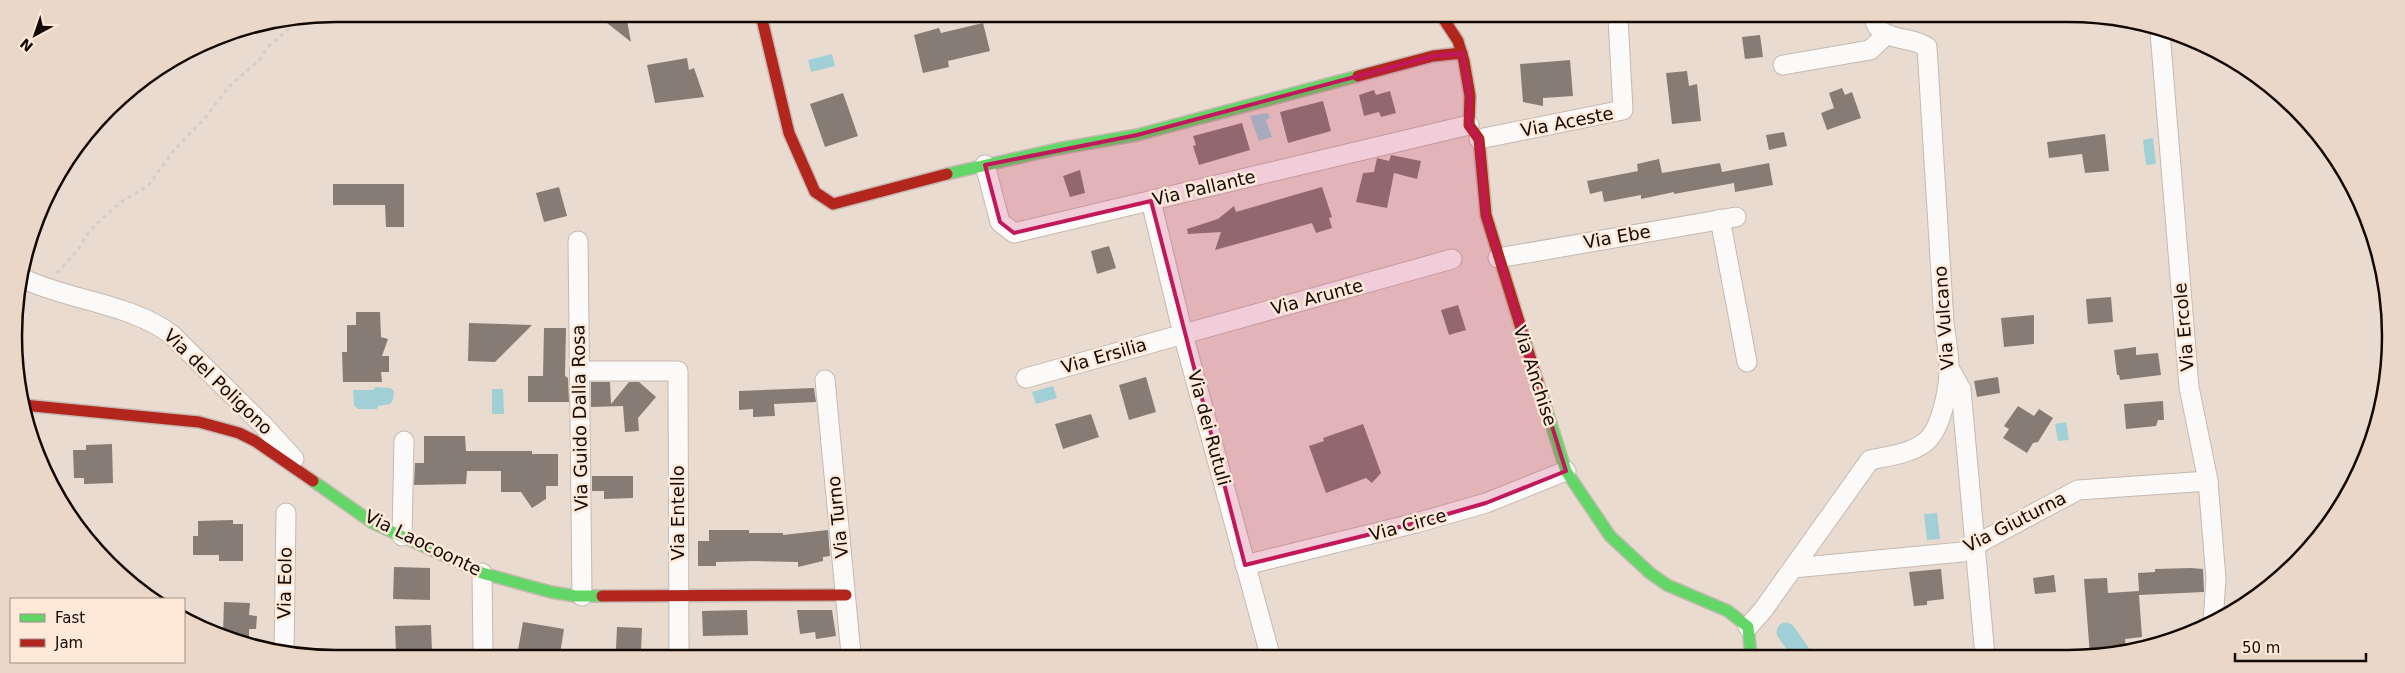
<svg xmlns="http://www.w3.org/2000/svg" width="2405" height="673" viewBox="0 0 2405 673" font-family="'DejaVu Sans',sans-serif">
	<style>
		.water { fill: #a0d0d6 }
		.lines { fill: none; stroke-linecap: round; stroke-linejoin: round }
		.canal { stroke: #a0d0d6; stroke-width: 19 }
		.building { fill: #867c74 }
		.street-casing { stroke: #c5b9b1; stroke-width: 21 }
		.fast-casing { stroke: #c5b9b1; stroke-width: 14 }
		.jam-casing { stroke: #c5b9b1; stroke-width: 14 }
		.path { stroke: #d2cecb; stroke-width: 3; stroke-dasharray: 4 4; stroke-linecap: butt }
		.street { stroke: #fcfaf8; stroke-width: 19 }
		.fast { stroke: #63d668; stroke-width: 11 }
		.jam { stroke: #b3261e; stroke-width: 11 }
		.marked { fill: #c2185b; fill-opacity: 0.2; stroke: #c2185b; stroke-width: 4; stroke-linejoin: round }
		.labels { text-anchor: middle; stroke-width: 5; stroke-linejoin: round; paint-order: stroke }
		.street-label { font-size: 18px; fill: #120904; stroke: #fee9d8 }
		.rim { fill: none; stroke: #120904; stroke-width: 2.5 }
	</style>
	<rect width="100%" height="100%" fill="#eadbd0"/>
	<!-- water -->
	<g class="water">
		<polygon points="832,54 835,66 811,72 808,60"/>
		<polygon points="1268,113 1270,118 1266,120 1272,137 1259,141 1250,116"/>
		<polygon points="2153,138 2156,164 2146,165 2143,140"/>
		<polygon points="1053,386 1057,398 1036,404 1032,392"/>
		<polygon points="376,387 390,388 394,391 393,400 390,404 378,406 377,409 358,409 354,405 353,390 373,390"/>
		<polygon points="492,389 503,389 504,414 492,414"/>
		<polygon points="2066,422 2069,440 2058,441 2055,424"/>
		<polygon points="1937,513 1940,539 1927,540 1924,514"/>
	</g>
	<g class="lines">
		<!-- canal -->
		<polyline class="canal" points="1786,632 1803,656"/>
	</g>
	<!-- building -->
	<g class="building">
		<polygon points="597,15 626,15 631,42"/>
		<polygon points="983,23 990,51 948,61 949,67 923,73 914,35 939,28 941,33"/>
		<polygon points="1760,35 1763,57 1745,59 1742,37"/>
		<polygon points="687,58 689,70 694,68 704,97 655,103 647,65"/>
		<polygon points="1570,60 1573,96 1543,98 1543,106 1523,102 1520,64"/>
		<polygon points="1687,71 1689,86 1697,84 1701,121 1672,124 1666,73"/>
		<polygon points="1842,88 1845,95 1852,92 1861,118 1827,130 1821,113 1834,108 1829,93"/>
		<polygon points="1374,90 1376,95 1390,91 1396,113 1381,117 1379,112 1364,116 1359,95"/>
		<polygon points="843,93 858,136 825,147 810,104"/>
		<polygon points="1323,101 1331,131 1288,143 1280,112"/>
		<polygon points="1242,123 1250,150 1199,165 1193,146 1196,145 1193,136"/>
		<polygon points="1784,132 1787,146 1769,150 1766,135"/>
		<polygon points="2105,134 2109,171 2085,173 2082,154 2049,158 2047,142"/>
		<polygon points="1391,155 1421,161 1417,179 1394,173 1387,208 1356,202 1363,173 1374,172 1377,158 1389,161"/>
		<polygon points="1659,159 1662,173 1720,163 1722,172 1769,163 1773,185 1735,192 1734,183 1674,194 1674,192 1641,199 1641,195 1604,202 1602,191 1590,194 1587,181 1638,171 1637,164"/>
		<polygon points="1080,170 1085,193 1070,197 1063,176"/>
		<polygon points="333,184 404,184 404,227 386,227 385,205 333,205"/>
		<polygon points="559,187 567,216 544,222 536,193"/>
		<polygon points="1322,187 1332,217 1329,218 1332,228 1316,233 1312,223 1215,250 1221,232 1188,234 1187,229 1218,219 1234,206 1236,212"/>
		<polygon points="1109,246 1116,268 1097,274 1091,251"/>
		<polygon points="2111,297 2113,322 2088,324 2086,299"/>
		<polygon points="1458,305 1466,330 1449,335 1441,310"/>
		<polygon points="356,312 380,312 381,337 388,339 382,356 389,356 389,372 381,372 382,382 343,382 342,352 347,352 347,325 356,325"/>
		<polygon points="2034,315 2034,344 2004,347 2001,318"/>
		<polygon points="469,323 532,325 495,362 468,361"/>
		<polygon points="544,328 566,328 565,376 568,378 569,402 528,402 528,376 543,376"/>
		<polygon points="2136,347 2136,355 2158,353 2161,375 2120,380 2119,375 2117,375 2114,350"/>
		<polygon points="1146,377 1156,412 1129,420 1119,385"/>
		<polygon points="1998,377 2000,393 1977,397 1974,381"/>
		<polygon points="591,382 610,382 611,404 629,382 639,382 656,397 638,418 639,431 625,432 623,406 591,407"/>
		<polygon points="814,388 816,402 774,404 775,416 753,417 753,409 739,410 739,391"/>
		<polygon points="2163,401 2164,420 2158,420 2156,426 2126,429 2124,404"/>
		<polygon points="2018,406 2034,416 2039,409 2053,418 2038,442 2033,443 2027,453 2003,438 2009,429 2004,426"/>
		<polygon points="1091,414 1099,437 1063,449 1055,424"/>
		<polygon points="1363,424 1381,473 1372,483 1366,478 1326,493 1309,446 1324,441 1323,438"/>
		<polygon points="424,436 465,436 466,451 532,451 532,454 558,454 558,486 546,486 546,499 532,508 521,492 501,492 501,471 467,471 466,484 414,485 415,463 424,463"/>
		<polygon points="112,444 113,483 84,484 84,478 74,478 73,450 86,450 86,445"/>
		<polygon points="592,476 633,476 633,498 604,499 604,491 592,491"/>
		<polygon points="233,520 233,524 243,524 243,561 219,561 219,555 193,555 193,536 198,536 198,521"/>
		<polygon points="709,530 749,530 749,533 783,533 783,535 828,530 830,556 823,557 823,561 798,567 798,562 754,561 716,562 716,566 698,566 698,541 709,541"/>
		<polygon points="394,567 430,568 430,600 393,599"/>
		<polygon points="2191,568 2203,569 2204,592 2139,595 2142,637 2125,639 2126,652 2090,655 2084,579 2107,578 2108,593 2139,591 2138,573 2155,572 2155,569"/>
		<polygon points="1941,569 1944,599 1927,601 1927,605 1914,606 1909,572"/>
		<polygon points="2054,575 2056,592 2035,594 2033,578"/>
		<polygon points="224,602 250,603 249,615 257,616 256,629 249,629 249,644 223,634"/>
		<polygon points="747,610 748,635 703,636 702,611"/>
		<polygon points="797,610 832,610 836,636 816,639 815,632 800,634"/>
		<polygon points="523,622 564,629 560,654 536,654 518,650"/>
		<polygon points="431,625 432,652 396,653 395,626"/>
		<polygon points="617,627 642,628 641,650 616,649"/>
	</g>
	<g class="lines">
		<!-- street casing -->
		<g class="street-casing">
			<g id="street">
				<polyline points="2160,32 2189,387 2208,481 2216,579 2213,622"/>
				<polyline points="1783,65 1870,50 1886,35"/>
				<polyline points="1479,139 1623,110 1618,18"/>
				<polyline points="985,165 1000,222 1014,233 1469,125"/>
				<polyline points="1151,201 1183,334 1270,655"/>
				<polyline points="1720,219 1747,362"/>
				<polyline points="578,241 582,596"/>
				<polyline points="1498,258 1736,217"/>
				<path d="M24 279C71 301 132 304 172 335L263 425 294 459"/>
				<polyline points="1949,368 1961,389 1985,656"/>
				<polyline points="580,371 678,371 679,654"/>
				<polyline points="1026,378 1452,259"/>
				<polyline points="825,380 851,654"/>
				<polyline points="402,536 404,441"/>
				<polyline points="1245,565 1416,523 1486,503 1566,471"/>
				<polyline points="1793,568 1962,552 2078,490 2208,481"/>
				<polyline points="482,573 483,653"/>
				<path d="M1748 627 1763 610 1870 460C1888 456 1909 454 1924 443 1941 432 1949 388 1949 369 1949 354 1946 338 1944 323L1927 47C1910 35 1880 43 1874 19"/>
				<polyline points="284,653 286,513"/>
			</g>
		</g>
		<!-- fast casing -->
		<g class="fast-casing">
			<g id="fast">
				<polyline points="947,174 1057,149 1137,135 1358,76"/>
				<polyline points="1540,389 1566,471 1610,536 1650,573 1667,585 1728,611 1748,627 1751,656"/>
				<polyline points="313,481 373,523 482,573 551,592 575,596 602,596"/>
			</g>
		</g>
		<!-- jam casing -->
		<g class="jam-casing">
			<g id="jam">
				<polyline points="761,15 789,133 815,192 833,204 947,174"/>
				<polyline points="1443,18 1458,41 1464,61 1470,96 1469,125 1479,139 1486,215 1540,389"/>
				<polyline points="1358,76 1433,56 1462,53"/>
				<polyline points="23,405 199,422 239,433 255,441 313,481"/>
				<polyline points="602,596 846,595"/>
			</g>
		</g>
		<!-- path -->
		<polyline class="path" points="57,273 79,248 90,230 121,202 148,186 174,150 204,119 229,87 260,59 268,47 298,21"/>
		<!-- street -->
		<use href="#street" class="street"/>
		<!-- fast -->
		<use href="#fast" class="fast"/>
		<!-- jam -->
		<use href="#jam" class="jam"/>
	</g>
	<!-- marked area -->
	<path class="marked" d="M1462 53 1470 96 1469 125 1479 139 1486 215 1566 471 1486 503 1416 523 1245 565 1151 201 1014 233 1000 222 985 165 1137 135 1433 56Z"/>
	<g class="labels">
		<!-- street labels -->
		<g class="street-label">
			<text transform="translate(1567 122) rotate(-11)" y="6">Via Aceste</text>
			<text transform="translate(1204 188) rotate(-13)" y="6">Via Pallante</text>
			<text transform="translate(1617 237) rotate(-10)" y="6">Via Ebe</text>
			<text transform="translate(1317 297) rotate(-15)" y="6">Via Arunte</text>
			<text transform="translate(1944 318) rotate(-94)" y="6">Via Vulcano</text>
			<text transform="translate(2184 327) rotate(-95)" y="6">Via Ercole</text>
			<text transform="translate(1104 356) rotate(-16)" y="6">Via Ersilia</text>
			<text transform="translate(1535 376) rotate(72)" y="6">Via Anchise</text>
			<text transform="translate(218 382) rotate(44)" y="6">Via del Poligono</text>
			<text transform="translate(580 418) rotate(-91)" y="6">Via Guido Dalla Rosa</text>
			<text transform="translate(1209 428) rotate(75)" y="6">Via dei Rutuli</text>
			<text transform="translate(678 513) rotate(-90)" y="6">Via Entello</text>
			<text transform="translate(838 517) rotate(-96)" y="6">Via Turno</text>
			<text transform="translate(2015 522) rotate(-27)" y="6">Via Giuturna</text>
			<text transform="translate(1408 525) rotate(-15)" y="6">Via Circe</text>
			<text transform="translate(423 543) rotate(26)" y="6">Via Laocoonte</text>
			<text transform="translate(285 583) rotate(-89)" y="6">Via Eolo</text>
		</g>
	</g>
	<!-- crop -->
	<path d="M0 0H2405V673H0ZM336 22H2068A314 314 0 0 1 2382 336V336A314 314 0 0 1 2068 650H336A314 314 0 0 1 22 336V336A314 314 0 0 1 336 22Z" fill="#ebd7c7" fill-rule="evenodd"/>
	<path class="rim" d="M336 22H2068A314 314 0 0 1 2382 336V336A314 314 0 0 1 2068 650H336A314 314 0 0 1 22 336V336A314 314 0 0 1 336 22Z"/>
	<!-- legend -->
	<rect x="10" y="598" width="175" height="65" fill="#fee9d8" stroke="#a08f83"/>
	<rect x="20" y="614" width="25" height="8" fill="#63d668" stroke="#a08f83"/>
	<text x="55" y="623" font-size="15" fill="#120904">Fast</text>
	<rect x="20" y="639" width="25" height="8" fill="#b3261e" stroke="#a08f83"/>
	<text x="55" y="648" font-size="15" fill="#120904">Jam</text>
	<!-- north arrow -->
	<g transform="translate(35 35) rotate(220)" stroke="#fee9d8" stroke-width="4" paint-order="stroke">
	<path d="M0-4L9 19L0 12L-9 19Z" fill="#120904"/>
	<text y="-8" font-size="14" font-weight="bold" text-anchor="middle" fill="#120904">N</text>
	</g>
	<!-- scale -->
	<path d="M2235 653v8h131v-8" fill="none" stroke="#120904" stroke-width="2.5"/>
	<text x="2242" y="653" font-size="15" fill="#120904" stroke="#fee9d8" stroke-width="4" paint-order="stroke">50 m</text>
</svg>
